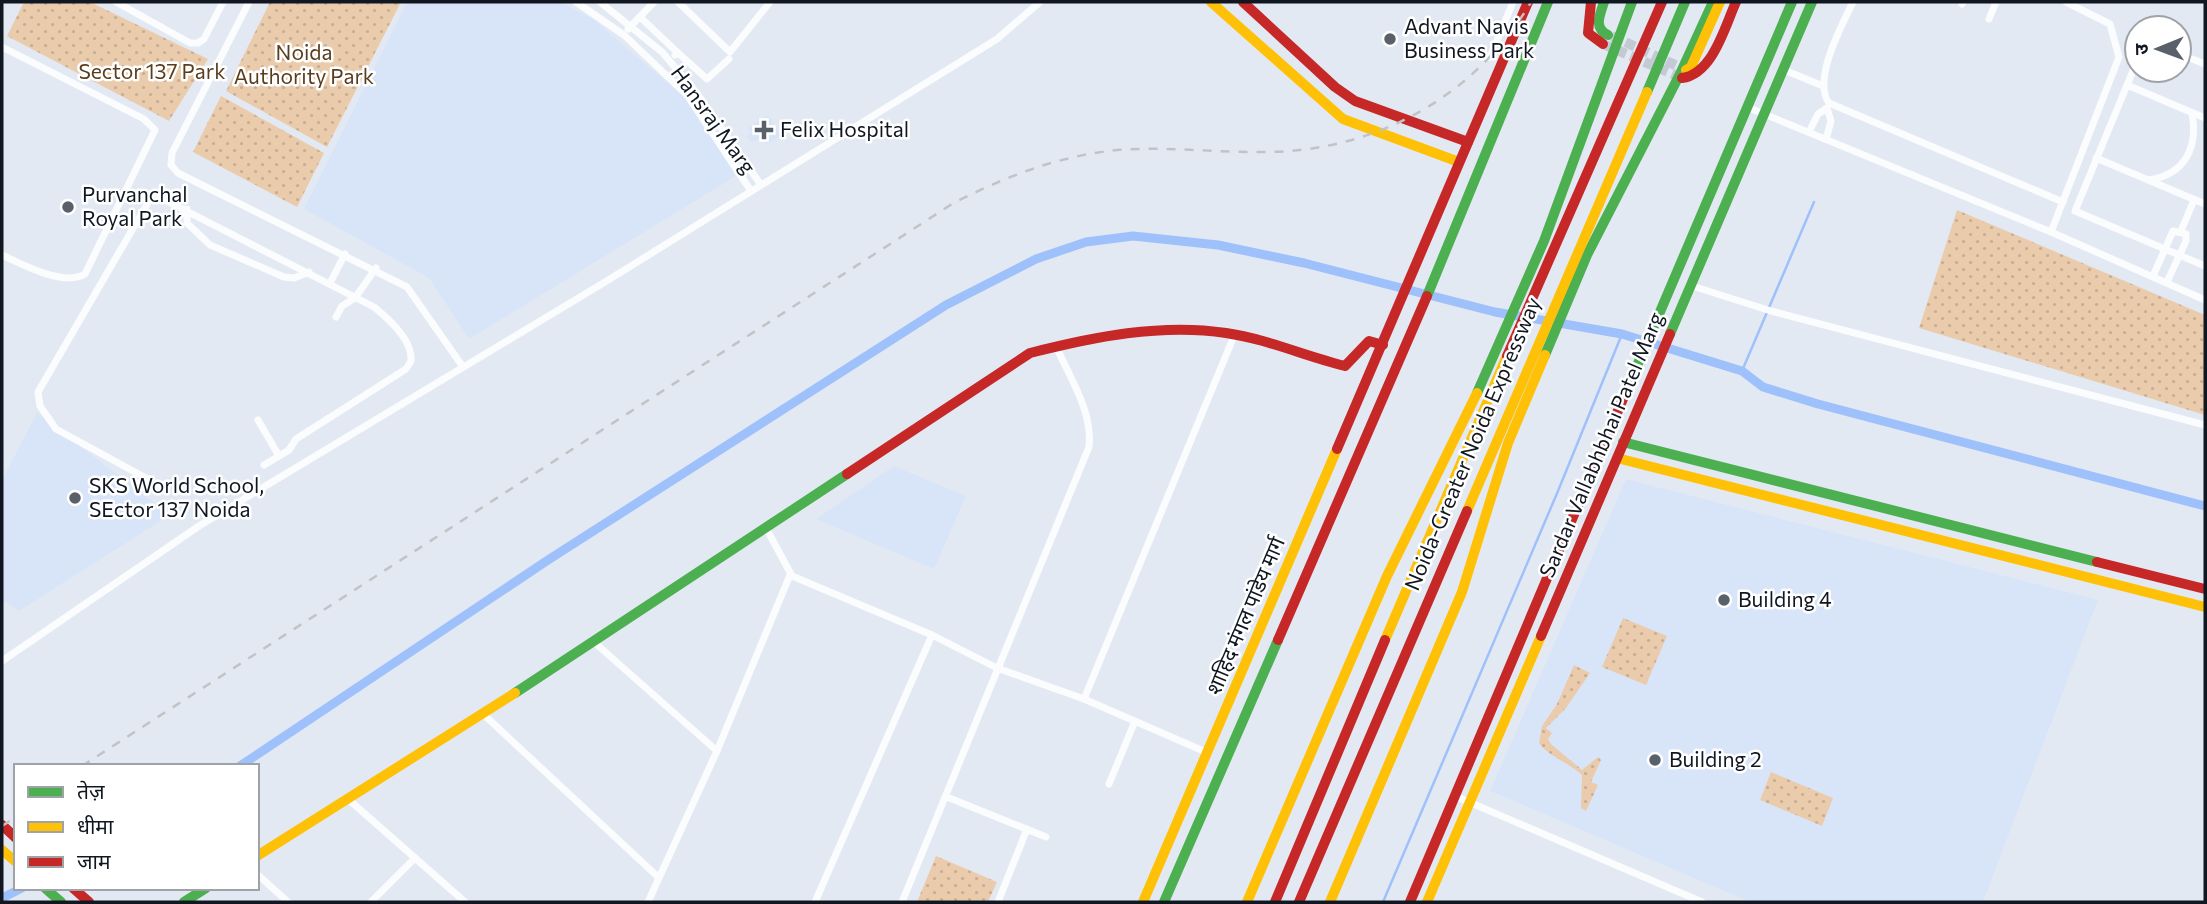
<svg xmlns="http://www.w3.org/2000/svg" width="2207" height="904" viewBox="0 0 2207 904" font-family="Commissioner,'Noto Sans Devanagari',sans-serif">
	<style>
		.built { fill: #d8e5f9 }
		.grass { fill: url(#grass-dots) }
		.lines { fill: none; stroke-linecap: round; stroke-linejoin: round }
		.stream { stroke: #9ec1fb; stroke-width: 2.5 }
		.canal { stroke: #9ec1fb; stroke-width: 9 }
		.secondary-tunnel { stroke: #c3cad4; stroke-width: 10; stroke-dasharray: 10 5; stroke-linecap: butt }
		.street { stroke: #fbfcfd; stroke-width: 7 }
		.fast { stroke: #4caf50; stroke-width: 10 }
		.slow { stroke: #ffc107; stroke-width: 10 }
		.jam { stroke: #c62828; stroke-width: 10 }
		.rail { stroke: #c1c3c5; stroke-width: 2.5; stroke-dasharray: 9 9; stroke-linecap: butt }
		.poi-dot { fill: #5a606a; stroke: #fff; stroke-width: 2.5 }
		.labels { text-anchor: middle; stroke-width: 5; stroke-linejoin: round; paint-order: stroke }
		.poi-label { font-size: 21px; fill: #101721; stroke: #fff; text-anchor: start }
		.park-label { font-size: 21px; fill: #593d1d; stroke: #fff }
		.street-label { font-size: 21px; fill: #101721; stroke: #fff }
	</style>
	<defs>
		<pattern id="grass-dots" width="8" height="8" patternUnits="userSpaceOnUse" patternTransform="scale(1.75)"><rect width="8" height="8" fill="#eaccac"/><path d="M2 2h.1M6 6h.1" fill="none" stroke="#c8ae94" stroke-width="1.8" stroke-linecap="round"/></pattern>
	</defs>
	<rect width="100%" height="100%" fill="#e3e9f3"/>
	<!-- built -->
	<g class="built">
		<polygon points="407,2 561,2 593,19 690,102 736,176 469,339 429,278 304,209"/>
		<polygon points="768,115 781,135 767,144 763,139 750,142 747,136 751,133 748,128"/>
		<polygon points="37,413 170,515 19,611 2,600 2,480"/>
		<polygon points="894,466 966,496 934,569 816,519"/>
		<polygon points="1626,479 2098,600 1983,902 1750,902 1490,791"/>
	</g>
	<!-- grass -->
	<g class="grass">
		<polygon points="24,2 90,2 208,59 169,121 7,36"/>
		<polygon points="270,2 401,2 327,147 226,91"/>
		<polygon points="221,96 324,153 297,207 193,152"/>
		<polygon points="1957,210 2205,315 2205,415 1919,328"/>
		<polygon points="1623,618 1667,636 1646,685 1602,667"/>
		<path d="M1574 665 1590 673 1566 708 1546 728 1552 733 1548 739 1551 744 1582 770 1598 757 1601 760 1591 782 1598 785 1586 811 1581 808 1582 775C1571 764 1545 754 1539 743L1542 726 1557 704Z"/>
		<polygon points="1771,772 1833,798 1822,826 1760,800"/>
		<polygon points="936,856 997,882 988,902 917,902"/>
	</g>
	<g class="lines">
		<!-- stream -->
		<g class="stream">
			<polyline points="1742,371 1814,202"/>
			<polyline points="1383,902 1558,491 1622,334"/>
		</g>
		<!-- canal -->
		<g class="canal">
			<polyline points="240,766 548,560 946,305 1036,259 1086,242 1133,236 1218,245 1304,263 1495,312 1622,334 1742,371 1763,387 1818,404 2205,506"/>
			<polyline points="2,898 22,888"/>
		</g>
		<!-- secondary-tunnel -->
		<g class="secondary-tunnel">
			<polyline points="1612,36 1686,70"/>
			<polyline points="1603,44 1682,78"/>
		</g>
		<!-- street -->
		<g class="street">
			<polyline points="116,2 190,43 198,43 204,39 223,2"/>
			<polyline points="249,2 172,153 171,165 178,173 407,287 463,367"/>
			<polyline points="576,2 624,35 687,95 751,191"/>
			<polyline points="600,2 662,52 696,92 761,185"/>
			<polyline points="678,2 730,52 770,2"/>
			<path d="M1853 2C1842 25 1812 80 1829 103L2063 202"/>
			<polyline points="1962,4 1963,2"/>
			<polyline points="640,17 677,52 675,55"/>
			<polyline points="1989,19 1996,2"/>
			<polyline points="628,29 654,2"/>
			<path d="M2 47 144 119 155 130 85 274C63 287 22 264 2 255"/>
			<polyline points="677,52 707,79 729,59"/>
			<polyline points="2179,54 2205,64"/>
			<polyline points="1490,57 1513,2"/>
			<polyline points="2137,61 2075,211 2205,266"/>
			<polyline points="1782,69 1823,86"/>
			<polyline points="2127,85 2205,118"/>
			<polyline points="1747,107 2051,232 2205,300"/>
			<polyline points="1809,132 1818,114 1827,108 1831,121 1826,139"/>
			<polyline points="2096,158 2205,204"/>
			<path d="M2149 180C2186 174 2198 147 2192 113"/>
			<polyline points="187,209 187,223 210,245 284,277 294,278 309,272"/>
			<polyline points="2181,231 2194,200"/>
			<polyline points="2051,232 2119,57 2110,24 2066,2"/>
			<polyline points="2153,276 2173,231 2186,234 2186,241 2167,282"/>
			<polyline points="330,283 345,254"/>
			<polyline points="1689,285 1771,311 2205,425"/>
			<polyline points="336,317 342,306 355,298 376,268"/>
			<polyline points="258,420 279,456"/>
			<path d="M166 489 56 429 40 406 38 392 153 194 374 307C389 319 413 341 411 361L406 369 296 439 289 450 264 465"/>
			<polyline points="766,528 792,576 932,635 997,668 1084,699 1208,753"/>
			<polyline points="594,642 717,751"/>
			<polyline points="2,661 199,526 605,282 997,39 1040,2"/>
			<polyline points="1084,699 1234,336"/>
			<polyline points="482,713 657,876"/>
			<polyline points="1109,784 1135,721"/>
			<polyline points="1455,796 1702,902"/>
			<polyline points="947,797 1046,837"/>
			<polyline points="348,799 465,902"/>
			<polyline points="257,874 288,902"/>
			<polyline points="371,902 415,858"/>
			<polyline points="648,902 717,751 790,575"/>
			<polyline points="815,902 932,635"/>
			<path d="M902 902 1089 447C1093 412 1070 378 1056 346"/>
			<polyline points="998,902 1027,829"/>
		</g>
		<!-- fast -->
		<g class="fast">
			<path d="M1604 2C1600 15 1593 28 1608 35"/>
			<polyline points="1647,92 1685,2"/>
			<polyline points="1427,296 1548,2"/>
			<polyline points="1670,334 1812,2"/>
			<polyline points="1545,355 1587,255 1680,74 1713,2"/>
			<polyline points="1628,387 1792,2"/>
			<polyline points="1477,393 1544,241 1632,2"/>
			<polyline points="1623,442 2097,562"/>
			<polyline points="515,693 847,474"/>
			<polyline points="45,888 61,902"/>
			<polyline points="184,902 206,888"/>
			<polyline points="1164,902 1278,640"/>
		</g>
		<!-- slow -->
		<g class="slow">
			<polyline points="1211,2 1343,119 1459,162"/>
			<polyline points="1686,70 1691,67 1720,2"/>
			<polyline points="1617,458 2205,607"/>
			<polyline points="1467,511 1647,92"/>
			<polyline points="1385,640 1507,356"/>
			<polyline points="2,850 16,862"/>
			<polyline points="257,856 515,693"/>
			<polyline points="1143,902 1337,449"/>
			<polyline points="1247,902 1387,576 1477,393"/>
			<polyline points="1330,902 1462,592 1508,443 1545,355"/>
			<polyline points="1427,902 1541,636"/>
		</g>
		<!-- jam -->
		<g class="jam">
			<polyline points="1243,2 1335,87 1355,101 1468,142"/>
			<polyline points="1591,2 1588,33 1603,44"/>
			<path d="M1682 78C1713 74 1725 26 1736 2"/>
			<polyline points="1507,356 1662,2"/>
			<polyline points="1337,449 1528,2"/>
			<path d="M847 474 1030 353C1093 337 1161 323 1226 333 1267 339 1305 356 1345 366L1369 341 1383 345"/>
			<polyline points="2097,562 2205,589"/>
			<polyline points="1541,636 1670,334"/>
			<polyline points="1278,640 1427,296"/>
			<polyline points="2,825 16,838"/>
			<polyline points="73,888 89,902"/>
			<polyline points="1275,902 1385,640"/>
			<polyline points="1299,902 1467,511"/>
			<polyline points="1410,902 1628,387"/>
		</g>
		<!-- rail -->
		<g class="rail">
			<path d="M82 766 952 204C1004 177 1058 156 1117 150 1167 146 1217 153 1266 152 1376 151 1475 97 1531 2"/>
			<polyline points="2,826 16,817"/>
		</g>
	</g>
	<!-- markers -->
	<g class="poi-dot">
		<circle cx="1390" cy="39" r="7"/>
		<path d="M760.5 119.5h7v7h7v7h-7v7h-7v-7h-7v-7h7z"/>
		<circle cx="68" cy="207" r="7"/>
		<circle cx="75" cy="498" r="7"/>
		<circle cx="1724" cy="600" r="7"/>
		<circle cx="1655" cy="760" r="7"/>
	</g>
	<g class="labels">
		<!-- poi labels -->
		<g class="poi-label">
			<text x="1404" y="34">Advant Navis<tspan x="1404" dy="24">Business Park</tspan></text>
			<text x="780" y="137">Felix Hospital</text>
			<text x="82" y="202">Purvanchal<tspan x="82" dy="24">Royal Park</tspan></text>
			<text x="89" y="493">SKS World School,<tspan x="89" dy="24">SEctor 137 Noida</tspan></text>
			<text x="1738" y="607">Building 4</text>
			<text x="1669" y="767">Building 2</text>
		</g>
		<!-- park labels -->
		<g class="park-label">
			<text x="304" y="60">Noida<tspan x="304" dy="24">Authority Park</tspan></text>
			<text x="152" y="79">Sector 137 Park</text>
		</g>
		<!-- street labels -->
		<g class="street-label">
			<text transform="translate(713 120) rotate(54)" y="7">Hansraj Marg</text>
			<text transform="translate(1473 444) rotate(-67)" y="7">Noida-Greater Noida Expressway</text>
			<text transform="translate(1602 445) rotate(-67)" y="7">Sardar Vallabhbhai Patel Marg</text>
			<text transform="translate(1246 616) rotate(-67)" y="7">शाहिद मंगल पांडेय मार्ग</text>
		</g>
	</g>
	<!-- border -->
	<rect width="2207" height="904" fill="none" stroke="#101721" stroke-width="7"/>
	<!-- legend -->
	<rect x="14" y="764" width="245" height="126" fill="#ffffff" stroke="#9fa2a6" stroke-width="2"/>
	<rect x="28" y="787" width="35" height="10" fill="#4caf50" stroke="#9fa2a6" stroke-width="2"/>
	<text x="77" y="799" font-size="21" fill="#101721">तेज़</text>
	<rect x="28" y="822" width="35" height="10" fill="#ffc107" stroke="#9fa2a6" stroke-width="2"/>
	<text x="77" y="834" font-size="21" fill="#101721">धीमा</text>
	<rect x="28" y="857" width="35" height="10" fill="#c62828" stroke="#9fa2a6" stroke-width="2"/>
	<text x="77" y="869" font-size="21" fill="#101721">जाम</text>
	<!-- north arrow -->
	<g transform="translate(2158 49) rotate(269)"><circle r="33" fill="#ffffff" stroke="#9fa2a6" stroke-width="2"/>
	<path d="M0-5L12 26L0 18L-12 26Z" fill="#5a606a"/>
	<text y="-10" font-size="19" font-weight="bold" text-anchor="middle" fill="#101721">उ</text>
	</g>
</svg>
